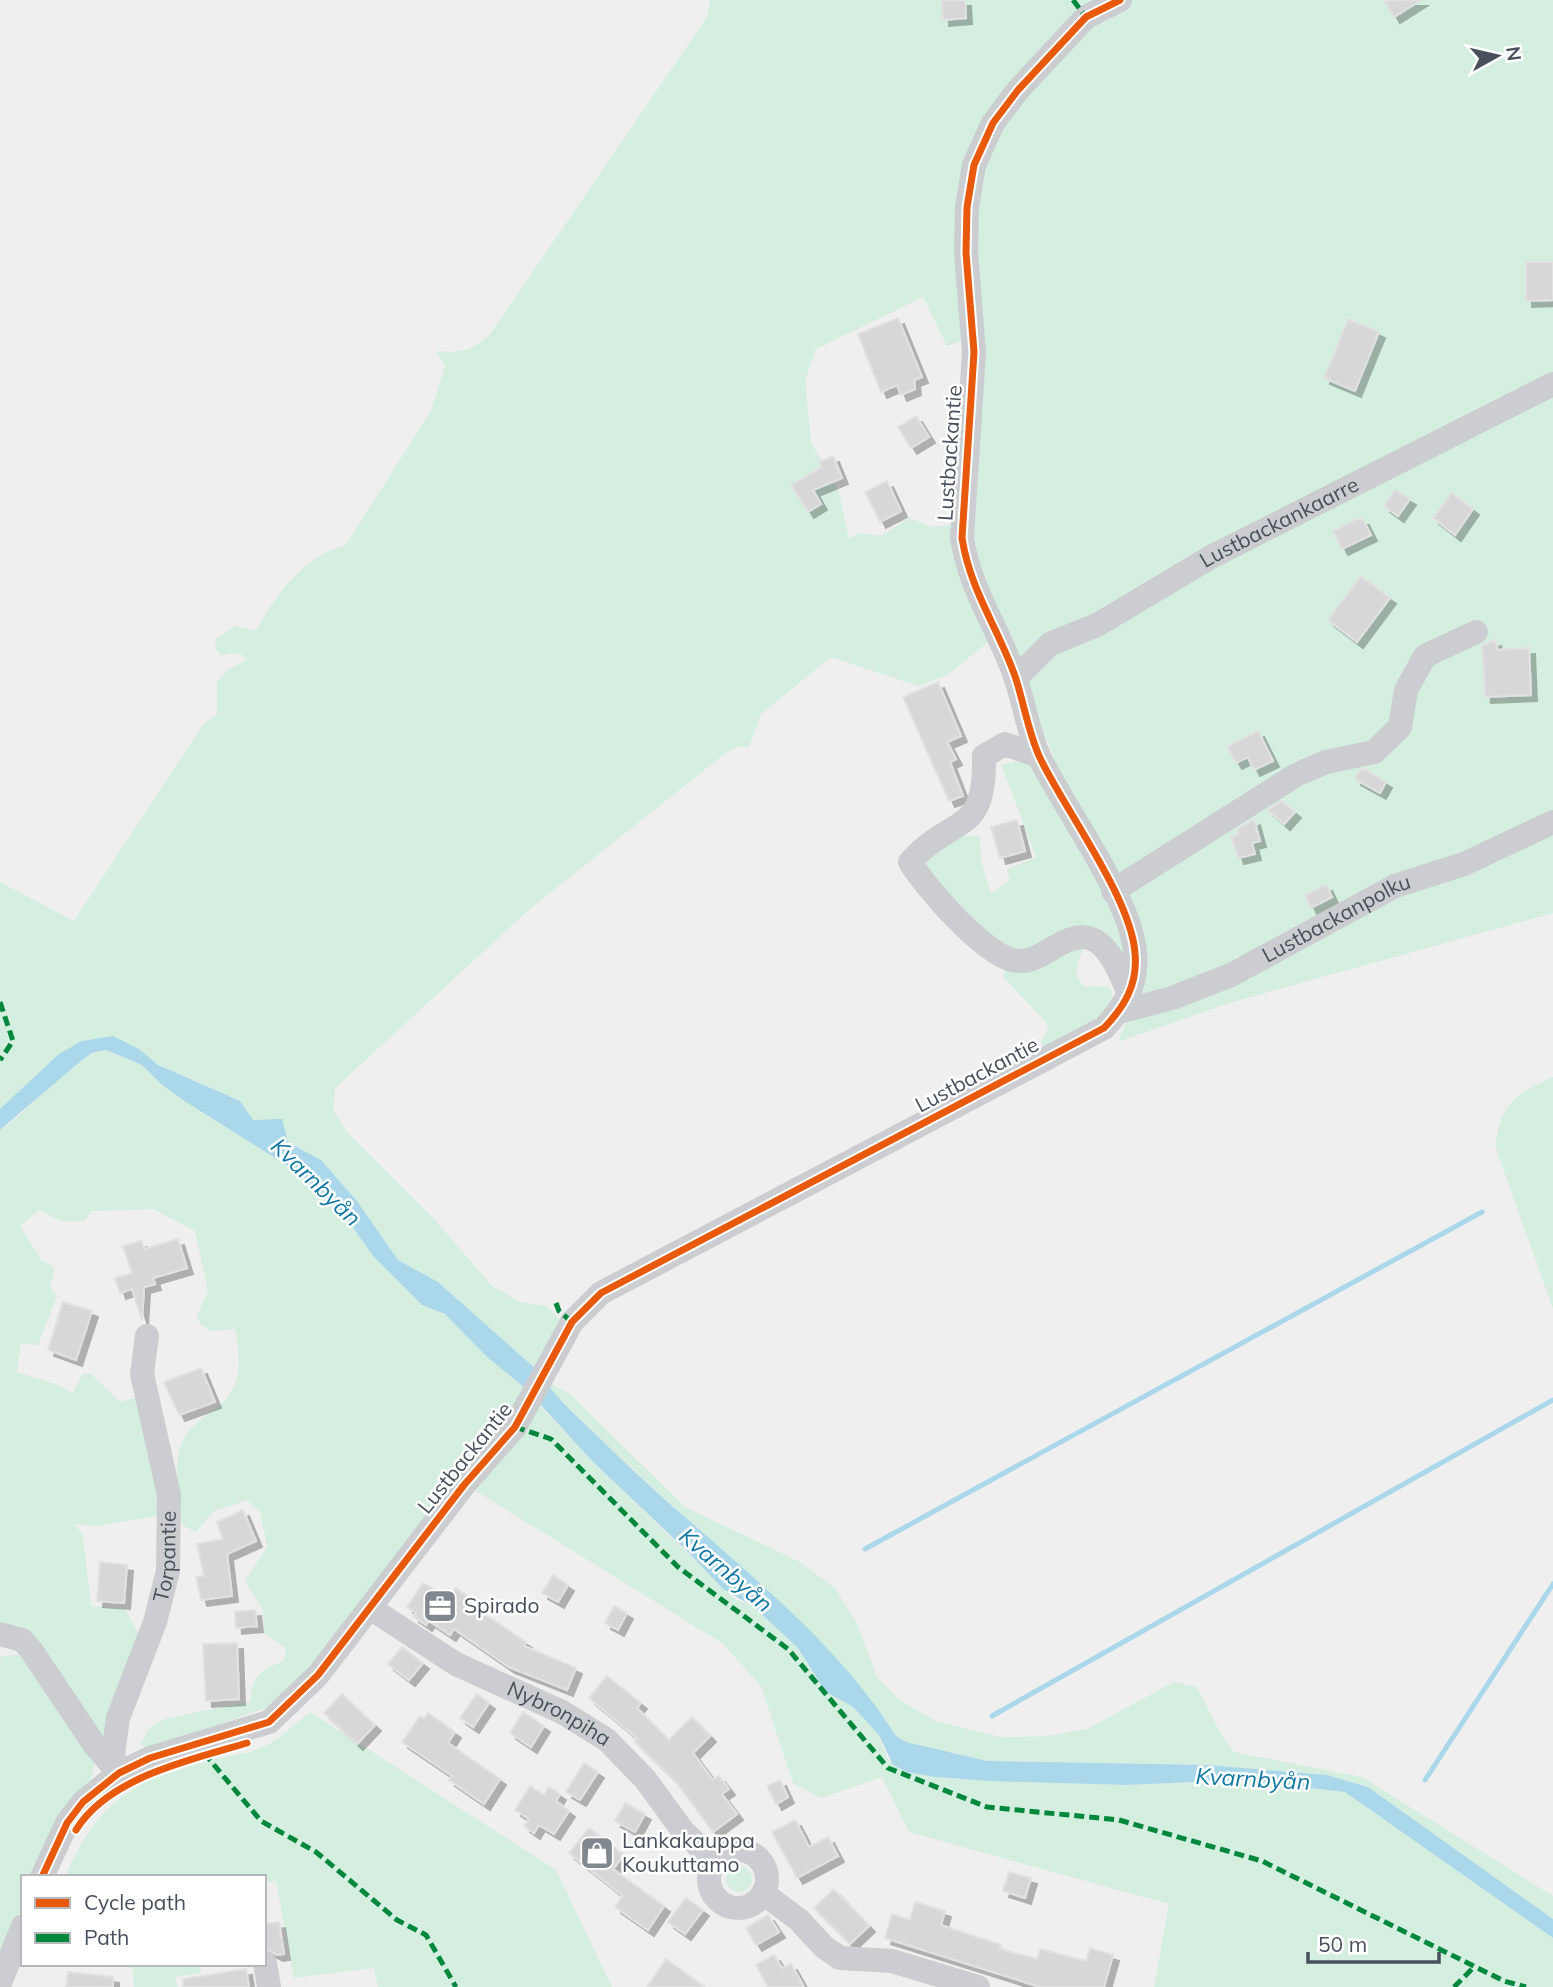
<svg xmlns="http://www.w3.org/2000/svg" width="1553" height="1987" viewBox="0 0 1553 1987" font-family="Mulish,sans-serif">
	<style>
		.green { fill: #d4eee0; fill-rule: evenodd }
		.water { fill: #abd7ea }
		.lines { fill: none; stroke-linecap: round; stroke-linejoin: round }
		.stream { stroke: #abd7ea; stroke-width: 5 }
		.building { fill: #d7d7d9; stroke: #e1e1e2; stroke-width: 2; filter: url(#shadow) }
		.minor { stroke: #cbcdd0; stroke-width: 24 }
		.quiet { stroke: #00873e; stroke-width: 5; stroke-dasharray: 10 5; stroke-linecap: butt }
		.cycleway-casing { stroke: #fff; stroke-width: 11 }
		.cycleway { stroke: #e8590c; stroke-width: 7 }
		.labels { text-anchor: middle; stroke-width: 5; stroke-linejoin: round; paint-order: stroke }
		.street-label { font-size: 21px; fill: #47505b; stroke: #fff }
		.poi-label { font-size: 21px; fill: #47505b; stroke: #fff; text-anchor: start }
		.water-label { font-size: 23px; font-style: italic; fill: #1278a3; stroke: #fff }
	</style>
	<defs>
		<filter id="shadow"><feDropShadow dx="6" dy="6" stdDeviation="0" flood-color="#0004"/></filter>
	</defs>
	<rect width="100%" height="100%" fill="#f0efef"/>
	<!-- green -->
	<g class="green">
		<path d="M710 0H1553V913L1229 1003 1118 1042 1138 996 1106 932 1088 928 1026 954 969 925 917 860 960 836H980L981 861 991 894 1010 880 1007 869 1036 857 1001 764 1022 760 1037 766 1054 757 1000 632 949 674 919 686 831 657 761 714 749 747H737L727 752 531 908 335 1088 333 1110 346 1131 435 1220 492 1286 520 1302 546 1306 566 1325 536 1369 438 1282 398 1260 357 1201 321 1160 253 1121 240 1101 158 1065 139 1049 113 1036 0 1109V882L74 921 203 725 217 714V682L227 670 247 660 240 653 221 655 216 650 215 640 235 626 256 631C273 598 306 553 345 546L431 411 445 366 436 351C461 353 473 351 491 333L707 17ZM923 297 947 346 983 333 975 522 932 527 910 518 881 536 859 533 849 539 839 491 811 443 805 380 816 349Z"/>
		<path d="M1085 946C1078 961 1070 976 1086 987L1106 986 1111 990 1114 1003 1105 1015 1043 1047 1041 1042 1048 1030 1046 1022 1003 977 1007 965Z"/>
		<path d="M106 1050 142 1065 161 1084 186 1102 296 1171 351 1225 374 1257 422 1305 445 1314 486 1356 529 1392 327 1647 288 1690 267 1707 154 1749 140 1745 149 1728 167 1718 250 1702C252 1676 260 1670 284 1661L286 1648 264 1633 263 1610 245 1581 267 1547 260 1512 247 1500 214 1511 196 1532 182 1525C181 1501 172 1468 181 1445 190 1423 205 1418 221 1404 244 1385 240 1354 235 1329L211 1331 200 1324 197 1316 208 1291 195 1231 153 1209 91 1211 84 1221H61L39 1210 20 1226 43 1262 50 1264 55 1270 50 1287 57 1296 38 1345 21 1344 17 1372 58 1385 72 1394 83 1374H91L120 1402 142 1396 163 1515 96 1526 75 1524 83 1536 91 1606 125 1609 140 1636 104 1740 0 1622V1130C35 1108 67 1058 106 1050Z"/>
		<path d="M1553 1077V1309L1495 1146C1502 1101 1515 1095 1553 1077Z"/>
		<path d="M549 1382 571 1395 685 1507 800 1562 835 1588 857 1624 877 1677 898 1699 935 1721 1000 1737 1048 1736 1087 1729 1174 1682 1196 1687C1210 1708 1217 1733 1234 1752L1362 1777 1553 1896V1919L1368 1787 1327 1775 1208 1765 987 1761 906 1742 896 1736C850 1662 782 1606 718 1547 660 1495 603 1442 547 1387Z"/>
		<polygon points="539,1405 592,1461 735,1599 754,1607 798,1648 825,1690 853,1707 879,1735 888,1760 907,1772 952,1779 1126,1785 1239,1780 1345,1792 1553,1938 1553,1987 1154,1987 1169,1904 909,1832 882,1777 821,1798 793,1783 761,1686 722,1643 476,1491"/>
		<path d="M21 1654 94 1755C99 1789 51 1847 33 1877H23V1904L0 1964V1657Z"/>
		<path d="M310 1712 556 1870 612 1987H378L374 1968 294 1978 276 1881 264 1883V1877H65C99 1800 130 1782 209 1761 227 1756 251 1754 267 1745 282 1737 296 1723 310 1712Z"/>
		<circle cx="739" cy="1879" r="13"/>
		<polygon points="132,1964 200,1964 201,1973 176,1977 177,1987 134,1987"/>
	</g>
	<!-- water -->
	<path class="water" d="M113 1036 139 1049 158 1065 240 1101 253 1120 282 1119 288 1142 321 1160 357 1201 398 1260 438 1282 536 1369C556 1400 586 1424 612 1450 705 1542 827 1625 896 1736L906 1742 987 1761 1208 1765 1327 1775 1368 1787 1553 1919V1938L1345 1792 1239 1780 1126 1785 990 1781 935 1777 907 1772 893 1765 879 1735 853 1707 825 1691 798 1648 754 1607 723 1589 687 1551 592 1461 526 1389 486 1356 445 1314 422 1305 374 1257 351 1225 296 1171 186 1102 161 1084 142 1065 106 1050 92 1053 76 1065 0 1130V1109L59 1054 82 1041Z"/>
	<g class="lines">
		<!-- stream -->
		<g class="stream">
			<polyline points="865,1549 1482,1212"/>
			<polyline points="992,1716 1553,1400"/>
			<polyline points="1425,1780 1553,1584"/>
		</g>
	</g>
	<!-- building -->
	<g class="building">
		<polygon points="942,0 965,0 966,18 943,20"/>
		<polygon points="1384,0 1421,0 1394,17"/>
		<polygon points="1526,262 1553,262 1553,300 1526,301"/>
		<polygon points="898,318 922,377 914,380 915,389 901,395 897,385 881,392 858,334"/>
		<polygon points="1348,319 1379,332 1355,391 1324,378"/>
		<polygon points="916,416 929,437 911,448 898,427"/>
		<polygon points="833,456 842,478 813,490 821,504 808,512 791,485 821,467 819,462"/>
		<polygon points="887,481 901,511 880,522 865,492"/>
		<polygon points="1395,490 1410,499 1398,516 1384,506"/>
		<polygon points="1452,493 1473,509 1455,535 1433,518"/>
		<polygon points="1357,519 1363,519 1371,535 1342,549 1333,531"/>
		<polygon points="1361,576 1390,598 1357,642 1328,620"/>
		<polygon points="1495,640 1498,650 1529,648 1531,695 1485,697 1482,646"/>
		<polygon points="938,682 961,736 947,742 956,759 950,762 963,796 949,801 903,697"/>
		<polygon points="1258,731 1273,761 1254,770 1248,757 1236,763 1227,747"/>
		<polygon points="1365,769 1386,782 1380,793 1355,779 1360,770"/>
		<polygon points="1282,801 1295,812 1284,824 1268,810"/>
		<polygon points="1254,819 1260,841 1252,843 1255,854 1238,858 1231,836 1238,834 1237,830"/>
		<polygon points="1017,820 1025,851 1000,858 991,827"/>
		<polygon points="1326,885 1332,897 1311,908 1305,895"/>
		<polygon points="178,1239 187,1268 153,1278 155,1284 144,1287 142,1320 132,1289 120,1293 115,1278 132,1273 123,1246 141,1241 144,1249"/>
		<polygon points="63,1302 92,1311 76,1360 48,1350"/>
		<polygon points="201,1368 215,1402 179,1415 164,1382"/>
		<polygon points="243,1510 256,1541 227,1554 232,1596 201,1600 196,1577 204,1576 197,1544 223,1539 217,1522"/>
		<polygon points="100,1562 127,1565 124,1603 97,1601"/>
		<polygon points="553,1575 568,1585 558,1602 542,1593"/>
		<polygon points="423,1583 449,1599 456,1588 474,1601 471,1605 526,1642 524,1646 576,1668 567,1690 509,1667 454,1629 450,1635 429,1621 426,1625 413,1616 416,1613 407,1607"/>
		<polygon points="614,1606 627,1613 618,1630 605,1623"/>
		<polygon points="255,1610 257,1626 236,1628 235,1612"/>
		<polygon points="237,1643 239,1699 206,1701 203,1644"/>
		<polygon points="402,1647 423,1663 409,1680 388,1664"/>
		<polygon points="607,1676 641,1703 637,1708 669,1740 692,1717 710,1736 693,1753 713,1780 719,1776 729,1789 722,1794 737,1814 713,1832 677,1783 635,1742 638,1739 589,1698"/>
		<polygon points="342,1694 375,1725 357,1744 324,1713"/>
		<polygon points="477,1694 489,1703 473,1727 460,1718"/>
		<polygon points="523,1712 544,1726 531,1747 510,1733"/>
		<polygon points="428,1713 455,1732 448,1743 500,1779 484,1804 449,1780 452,1776 402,1742 420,1716 424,1719"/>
		<polygon points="584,1763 598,1772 580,1800 566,1792"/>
		<polygon points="780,1780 788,1797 776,1804 767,1786"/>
		<polygon points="530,1786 544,1795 549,1787 560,1794 556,1801 569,1811 554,1834 539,1825 534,1833 524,1826 529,1819 515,1810"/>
		<polygon points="625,1803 645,1814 635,1832 615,1821"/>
		<polygon points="795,1820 809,1847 828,1837 838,1856 797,1878 772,1832"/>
		<polygon points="589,1828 624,1855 613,1869 664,1906 648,1930 615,1907 623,1896 569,1853"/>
		<polygon points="1009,1872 1031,1878 1025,1898 1003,1891"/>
		<polygon points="834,1889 869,1926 850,1944 814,1908"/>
		<polygon points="686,1898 703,1910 685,1934 668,1922"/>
		<polygon points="915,1902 945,1911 941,1925 1001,1945 1000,1949 1037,1959 1040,1949 1086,1961 1090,1948 1113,1955 1104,1987 1040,1987 885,1938 892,1914 910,1920"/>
		<polygon points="768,1915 779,1932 756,1945 746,1928"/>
		<polygon points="279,1922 284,1954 277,1955 264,1948 264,1924"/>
		<polygon points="774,1955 782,1968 791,1964 804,1987 768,1987 756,1965"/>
		<polygon points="666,1959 705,1987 647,1987"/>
		<polygon points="246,1969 249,1987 183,1987 183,1979"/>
		<polygon points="68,1972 113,1977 113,1987 66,1987"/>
	</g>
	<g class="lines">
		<!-- minor -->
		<g class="minor">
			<path id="s1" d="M1016 678 1050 644 1097 625 1211 557 1553 384"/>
			<path d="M1039 756 1005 744 984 756C986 837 953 814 910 862 925 887 988 960 1018 961 1031 962 1042 954 1053 948 1100 918 1112 957 1130 995"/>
			<polyline points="1113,891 1296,775 1326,762 1374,752 1400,727 1406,690 1425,656 1476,632"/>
			<path id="s2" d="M1119 1012 1172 998 1231 975 1395 886 1464 864 1553 822"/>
			<path id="s3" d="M370 1608 456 1664 562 1712 607 1740 645 1779 683 1831 715 1862"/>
			<polyline points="0,1634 22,1640 31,1650 94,1744 116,1770"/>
			<path id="s4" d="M119 1773 113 1754 118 1718 155 1622 168 1571 169 1495 142 1374 147 1336"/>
			<circle cx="738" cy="1879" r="29"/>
			<path d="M42 1877 67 1823 83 1802 119 1773 150 1758 269 1722 318 1675 464 1485 515 1427 572 1322 601 1293 1104 1028C1125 1006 1138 984 1135 953 1131 898 1065 810 1040 758 1028 732 1024 703 1015 676 998 628 970 590 962 538L974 352 966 253 967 207 974 165 993 123 1018 90 1086 17 1120 0"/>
			<polyline points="763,1893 799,1920 824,1947 840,1958 892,1961 978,1987"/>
			<polyline points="265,1963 269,1987"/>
			<polyline points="0,1983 23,1926"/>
		</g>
		<!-- quiet -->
		<g class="quiet">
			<polyline points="1073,0 1086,17"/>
			<polyline points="0,1002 13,1041 0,1060"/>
			<polyline points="556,1303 559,1311 572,1322"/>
			<polyline points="515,1427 551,1439 678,1567 788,1649 888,1768 987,1807 1119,1820 1262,1861 1504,1981 1526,1987"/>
			<polyline points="204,1753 261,1821 316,1852 397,1920 426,1935 456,1987"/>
			<polyline points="1454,1987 1475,1966"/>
		</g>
		<!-- cycleway casing -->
		<g class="cycleway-casing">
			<g id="cycleway">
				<path d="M76 1830C108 1777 193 1759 247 1743"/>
				<path d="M42 1877 67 1823 83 1802 119 1773 150 1758 269 1722 318 1675 464 1485 515 1427 572 1322 601 1293 1104 1028C1125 1006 1138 984 1135 953 1131 898 1065 810 1040 758 1028 732 1024 703 1015 676 998 628 970 590 962 538L974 352 966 253 967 207 974 165 993 123 1018 90 1086 17 1120 0"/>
			</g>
		</g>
		<!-- cycleway -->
		<use href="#cycleway" class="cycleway"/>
	</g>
	<!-- icons -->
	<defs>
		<g id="office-square" transform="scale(1.75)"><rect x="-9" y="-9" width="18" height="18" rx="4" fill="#82888f" stroke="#fff"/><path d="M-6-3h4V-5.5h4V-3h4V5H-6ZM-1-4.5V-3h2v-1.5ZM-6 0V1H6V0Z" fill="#fff"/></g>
		<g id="shop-square" transform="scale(1.75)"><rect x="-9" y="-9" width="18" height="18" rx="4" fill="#82888f" stroke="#fff"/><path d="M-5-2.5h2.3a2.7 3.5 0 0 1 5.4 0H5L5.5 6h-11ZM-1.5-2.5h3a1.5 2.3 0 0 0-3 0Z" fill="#fff"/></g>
	</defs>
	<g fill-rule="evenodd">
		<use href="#office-square" x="440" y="1606"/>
		<use href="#shop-square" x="597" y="1853"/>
	</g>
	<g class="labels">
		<!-- street labels -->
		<g class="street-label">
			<text transform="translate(950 453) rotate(-86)" y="7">Lustbackantie</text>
			<text dy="7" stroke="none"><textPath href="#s1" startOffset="308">Lustbackankaarre</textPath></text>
			<text dy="7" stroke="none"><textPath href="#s2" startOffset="238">Lustbackanpolku</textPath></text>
			<text transform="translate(977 1075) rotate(-28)" y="7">Lustbackantie</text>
			<text transform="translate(465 1458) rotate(-51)" y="7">Lustbackantie</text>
			<text dy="7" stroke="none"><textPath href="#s4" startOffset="226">Torpantie</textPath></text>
			<text dy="7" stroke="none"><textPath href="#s3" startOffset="217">Nybronpiha</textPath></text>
		</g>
		<!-- poi labels -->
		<g class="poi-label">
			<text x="464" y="1613">Spirado</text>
			<text x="622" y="1848">Lankakauppa<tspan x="622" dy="24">Koukuttamo</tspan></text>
		</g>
		<!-- water labels -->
		<g class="water-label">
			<text transform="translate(316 1182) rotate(44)" y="8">Kvarnbyån</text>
			<text transform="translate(726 1570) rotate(41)" y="8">Kvarnbyån</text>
			<text transform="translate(1253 1779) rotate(3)" y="8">Kvarnbyån</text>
		</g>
	</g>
	<!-- legend -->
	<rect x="21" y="1875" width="245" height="91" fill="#ffffff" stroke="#b5b9bd" stroke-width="2"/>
	<rect x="35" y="1898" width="35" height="10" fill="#e8590c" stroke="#b5b9bd" stroke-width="2"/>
	<text x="84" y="1910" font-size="21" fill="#47505b">Cycle path</text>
	<rect x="35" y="1933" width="35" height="10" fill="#00873e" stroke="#b5b9bd" stroke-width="2"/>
	<text x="84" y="1945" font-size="21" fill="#47505b">Path</text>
	<!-- north arrow -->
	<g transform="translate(1497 56) rotate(82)" stroke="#ffffff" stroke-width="5" paint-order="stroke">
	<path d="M0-5L12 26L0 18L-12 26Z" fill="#47505b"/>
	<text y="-10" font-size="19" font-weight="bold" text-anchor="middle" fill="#47505b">N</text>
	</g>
	<!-- scale -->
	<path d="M1308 1952v10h131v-10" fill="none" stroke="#47505b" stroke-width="3.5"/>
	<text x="1318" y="1952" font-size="21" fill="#47505b" stroke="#ffffff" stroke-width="5" paint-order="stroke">50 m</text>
</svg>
